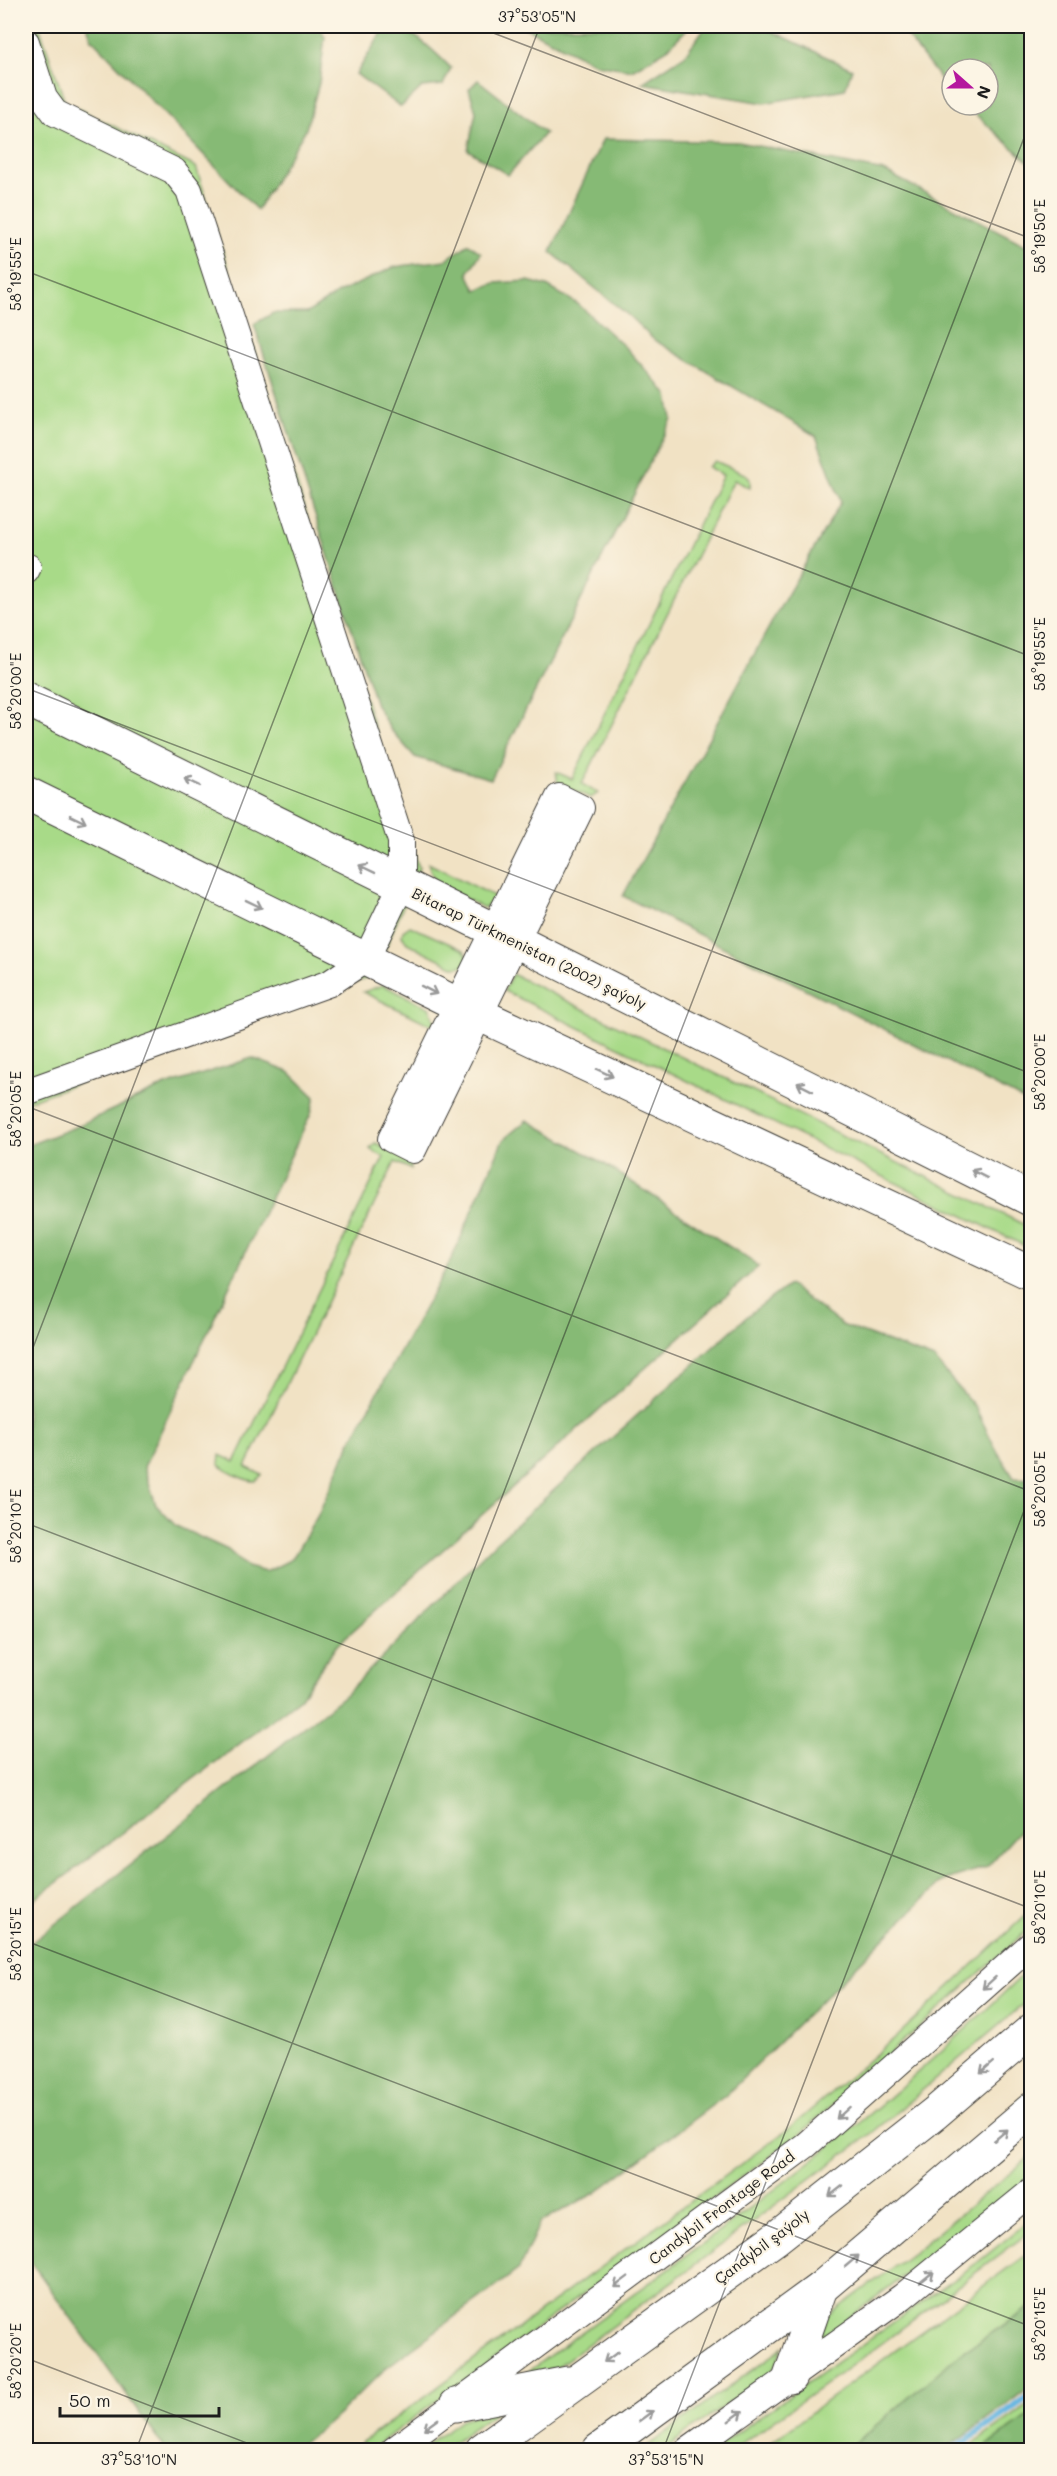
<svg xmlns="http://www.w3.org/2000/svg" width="1057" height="2476" viewBox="0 0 1057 2476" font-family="Mali,sans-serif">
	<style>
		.green { fill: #a8da88; stroke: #627b52; stroke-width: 1.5 }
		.forest { fill: #86ba74; stroke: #516b48; stroke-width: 1.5 }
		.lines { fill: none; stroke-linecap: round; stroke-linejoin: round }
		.stream { stroke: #67b7e2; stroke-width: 7 }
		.street-casing { stroke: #3c3a35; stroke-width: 28 }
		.secondary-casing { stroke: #3c3a35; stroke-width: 35 }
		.street { stroke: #fff; stroke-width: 26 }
		.secondary { stroke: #fff; stroke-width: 33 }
		.oneway { stroke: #999 }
		.ticks { fill: none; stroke: #1c1c1c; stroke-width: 1.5; stroke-opacity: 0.45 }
		.labels { text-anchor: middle; stroke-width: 4.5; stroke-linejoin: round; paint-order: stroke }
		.street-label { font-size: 15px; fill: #1c1c1c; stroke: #fcf5e5 }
		.neatline { fill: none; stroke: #1c1c1c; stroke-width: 2 }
		.ticks-label { font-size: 15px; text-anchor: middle; fill: #1c1c1c }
	</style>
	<rect width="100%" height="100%" fill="#fcf5e5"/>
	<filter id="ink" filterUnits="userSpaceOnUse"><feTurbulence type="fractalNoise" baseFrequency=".0167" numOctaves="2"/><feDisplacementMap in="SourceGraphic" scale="12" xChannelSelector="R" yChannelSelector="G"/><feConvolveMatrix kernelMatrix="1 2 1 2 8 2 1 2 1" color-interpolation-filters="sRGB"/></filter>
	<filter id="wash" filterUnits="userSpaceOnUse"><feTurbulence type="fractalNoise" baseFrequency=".008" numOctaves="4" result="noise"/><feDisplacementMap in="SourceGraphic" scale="24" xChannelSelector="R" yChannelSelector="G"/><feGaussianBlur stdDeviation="1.35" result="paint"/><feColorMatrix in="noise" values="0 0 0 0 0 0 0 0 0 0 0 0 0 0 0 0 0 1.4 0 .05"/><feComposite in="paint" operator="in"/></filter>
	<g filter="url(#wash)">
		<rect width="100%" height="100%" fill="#f1e2c4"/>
		<!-- green -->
		<g class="green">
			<polygon points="26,26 39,26 65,102 196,167 419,868 374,976 26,1102"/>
			<polygon points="715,461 747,475 750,480 750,488 734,480 582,784 598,793 591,798 558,784 556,772 572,779 723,475 708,467"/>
			<polygon points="428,863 494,896 495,901 484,908 436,884"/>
			<polygon points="410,926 464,950 469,958 465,966 455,967 407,943 402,936 403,931"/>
			<polygon points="512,974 1031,1228 1031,1249 504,991"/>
			<polygon points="383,985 430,1008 435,1022 433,1026 363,992"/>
			<path d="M376 1143 411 1161V1169L395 1162 246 1467 262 1475 255 1481C245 1481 227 1472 219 1464L220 1455 235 1462 384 1157 370 1149Z"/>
			<polygon points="1031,1910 1031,1926 1023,1934 798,2136 370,2450 352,2450 791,2127 897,2036"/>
			<path d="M1031 1967V1998L872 2133 557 2367 528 2375 526 2373C637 2291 750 2212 856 2125 917 2075 975 2021 1031 1967Z"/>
			<polygon points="1031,2156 1031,2178 832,2331 819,2336 828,2317 834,2311 914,2252"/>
			<polygon points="1031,2219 1031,2231 865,2356 732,2450 713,2450 978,2262"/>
			<polygon points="1031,2251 1031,2307 960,2354 847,2450 760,2450"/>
			<polygon points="783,2348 772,2372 663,2450 642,2450"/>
			<polygon points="1031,2403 1031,2414 981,2450 965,2450"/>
			<polygon points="500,2409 442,2450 419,2450 462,2419"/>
		</g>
		<!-- forest -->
		<g class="forest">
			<polygon points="87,26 319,26 325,37 319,83 306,129 257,210 92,39"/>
			<path d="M386 26C409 25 435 52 451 68L443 85 422 87 401 107 356 74Z"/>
			<polygon points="522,26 690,26 666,50 632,70 596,64"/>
			<polygon points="706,26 761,26 852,69 845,89 764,103 642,83 685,55"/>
			<polygon points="899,26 1031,26 1031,164 965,105 988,105 988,69 952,69 952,94"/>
			<polygon points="478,80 545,133 508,175 468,150 476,112 469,89"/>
			<polygon points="603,139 739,142 884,171 1031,248 1031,1104 623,896 775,616 841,502 816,436 654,340 629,316 551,252"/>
			<polygon points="469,244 481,253 468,273 476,290 495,283 528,281 547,286 578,304 628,350 668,395 672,419 491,779 415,757 390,729 376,705 254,324 273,313 307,313 338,293 394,267 445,260"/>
			<polygon points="252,1058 289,1072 315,1097 311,1113 144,1467 156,1505 176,1526 228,1550 247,1567 266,1572 292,1559 317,1517 351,1441 452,1258 503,1140 527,1120 603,1163 759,1266 337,1645 300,1698 26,1906 26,1146 75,1127 162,1087"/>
			<polygon points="789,1285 842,1325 934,1359 975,1407 997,1451 1014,1478 1031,1479 1031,1818 987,1867 942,1881 726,2095 595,2193 540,2222 519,2269 387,2367 338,2415 294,2450 166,2450 26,2255 26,1947 346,1694 495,1543 752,1312"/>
			<polygon points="1031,2307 1031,2386 945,2450 847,2450 960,2354"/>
			<polygon points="1031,2414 1031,2450 981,2450"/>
		</g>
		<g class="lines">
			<!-- stream -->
			<polyline class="stream" points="953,2450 1032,2394"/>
		</g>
	</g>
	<g filter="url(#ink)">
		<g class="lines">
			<!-- street casing -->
			<g class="street-casing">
				<g id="street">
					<polyline points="26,42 44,98 55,113 174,171 189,190 401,841 401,886 366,959 330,983 26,1092"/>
					<polyline points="26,571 28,567"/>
					<polygon points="559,797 581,808 413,1150 391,1139"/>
					<polyline points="394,2450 806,2145 1032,1944"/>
					<polyline points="688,2450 902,2297 1032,2191"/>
				</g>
			</g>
			<!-- secondary casing -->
			<g class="secondary-casing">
				<g id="secondary">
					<polyline points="26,699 494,930 1032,1200"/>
					<polyline points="26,793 457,1004 1032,1274"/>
					<polyline points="790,2377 821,2288"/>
					<polyline points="456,2405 568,2383"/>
					<polyline points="482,2450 776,2238 935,2113 1032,2030"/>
					<polyline points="599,2450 821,2288 1032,2109"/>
				</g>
			</g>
			<!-- street -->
			<use href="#street" class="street"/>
			<!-- secondary -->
			<use href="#secondary" class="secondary"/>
		</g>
		<!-- one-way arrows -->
		<defs><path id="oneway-shaft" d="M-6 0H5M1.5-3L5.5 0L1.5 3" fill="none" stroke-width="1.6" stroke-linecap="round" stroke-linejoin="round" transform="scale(1.5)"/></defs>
		<g class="oneway">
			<use href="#oneway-shaft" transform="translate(192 782) rotate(-154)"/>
			<use href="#oneway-shaft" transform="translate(78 819) rotate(26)"/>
			<use href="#oneway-shaft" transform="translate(367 869) rotate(-154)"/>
			<use href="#oneway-shaft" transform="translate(254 904) rotate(26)"/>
			<use href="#oneway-shaft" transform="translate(429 990) rotate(27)"/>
			<use href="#oneway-shaft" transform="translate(605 1073) rotate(25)"/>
			<use href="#oneway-shaft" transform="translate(805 1087) rotate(-153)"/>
			<use href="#oneway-shaft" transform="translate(979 1174) rotate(-153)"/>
			<use href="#oneway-shaft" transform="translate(989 1983) rotate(138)"/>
			<use href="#oneway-shaft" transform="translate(987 2068) rotate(139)"/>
			<use href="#oneway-shaft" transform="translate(843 2113) rotate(138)"/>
			<use href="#oneway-shaft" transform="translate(1001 2135) rotate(-40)"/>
			<use href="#oneway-shaft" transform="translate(836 2191) rotate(142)"/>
			<use href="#oneway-shaft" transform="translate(852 2261) rotate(-40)"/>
			<use href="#oneway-shaft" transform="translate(927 2277) rotate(-39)"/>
			<use href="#oneway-shaft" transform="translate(621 2282) rotate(143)"/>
			<use href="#oneway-shaft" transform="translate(611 2357) rotate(144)"/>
			<use href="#oneway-shaft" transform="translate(646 2416) rotate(-36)"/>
			<use href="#oneway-shaft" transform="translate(736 2416) rotate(-36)"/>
			<use href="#oneway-shaft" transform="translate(431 2424) rotate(144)"/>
		</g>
	</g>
	<!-- ticks -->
	<path class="ticks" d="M475 26 1032 239M26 271 1032 657M26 688 1032 1074M26 1106 1032 1492M26 1366 540 26M26 1523 1032 1909M26 1941 1032 2327M26 2358 265 2450M136 2450 1032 117M663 2450 1032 1490"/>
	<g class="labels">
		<!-- street labels -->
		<g class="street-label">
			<text transform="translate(529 949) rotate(26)" y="5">Bitarap Türkmenistan (2002) şaýoly</text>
			<text transform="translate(722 2208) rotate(-37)" y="5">Candybil Frontage Road</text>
			<text transform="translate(762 2247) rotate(-37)" y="5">Çandybil şaýoly</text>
		</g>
	</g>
	<!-- margin -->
	<rect width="1057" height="2476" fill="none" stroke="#fcf5e5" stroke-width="66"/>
	<!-- north arrow -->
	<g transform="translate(970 87) rotate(111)"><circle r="28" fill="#fcf5e5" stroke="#a29e95" stroke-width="1.5"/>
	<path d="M0-4.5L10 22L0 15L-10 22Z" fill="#b5179e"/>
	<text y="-9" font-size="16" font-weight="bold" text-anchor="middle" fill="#1c1c1c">N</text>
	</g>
	<!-- scale -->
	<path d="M60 2407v9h159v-9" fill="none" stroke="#1c1c1c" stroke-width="3"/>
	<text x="69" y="2407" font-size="18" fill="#1c1c1c" stroke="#fcf5e5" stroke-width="4.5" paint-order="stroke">50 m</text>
	<rect x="33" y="33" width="991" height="2410" class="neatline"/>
	<g class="ticks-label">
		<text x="537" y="22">37°53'05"N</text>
		<text transform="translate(1040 236) rotate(-90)" y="5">58°19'50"E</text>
		<text transform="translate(16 274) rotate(-90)" y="5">58°19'55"E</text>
		<text transform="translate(1040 654) rotate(-90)" y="5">58°19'55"E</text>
		<text transform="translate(16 691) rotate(-90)" y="5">58°20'00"E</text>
		<text transform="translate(1040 1072) rotate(-90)" y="5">58°20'00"E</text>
		<text transform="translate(16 1109) rotate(-90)" y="5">58°20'05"E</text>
		<text transform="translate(1040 1489) rotate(-90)" y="5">58°20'05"E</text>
		<text transform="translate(16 1526) rotate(-90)" y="5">58°20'10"E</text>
		<text transform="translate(1040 1907) rotate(-90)" y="5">58°20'10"E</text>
		<text transform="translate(16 1944) rotate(-90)" y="5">58°20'15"E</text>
		<text transform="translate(1040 2324) rotate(-90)" y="5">58°20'15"E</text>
		<text transform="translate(16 2361) rotate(-90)" y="5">58°20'20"E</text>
		<text x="139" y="2465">37°53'10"N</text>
		<text x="666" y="2465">37°53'15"N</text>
	</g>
</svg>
